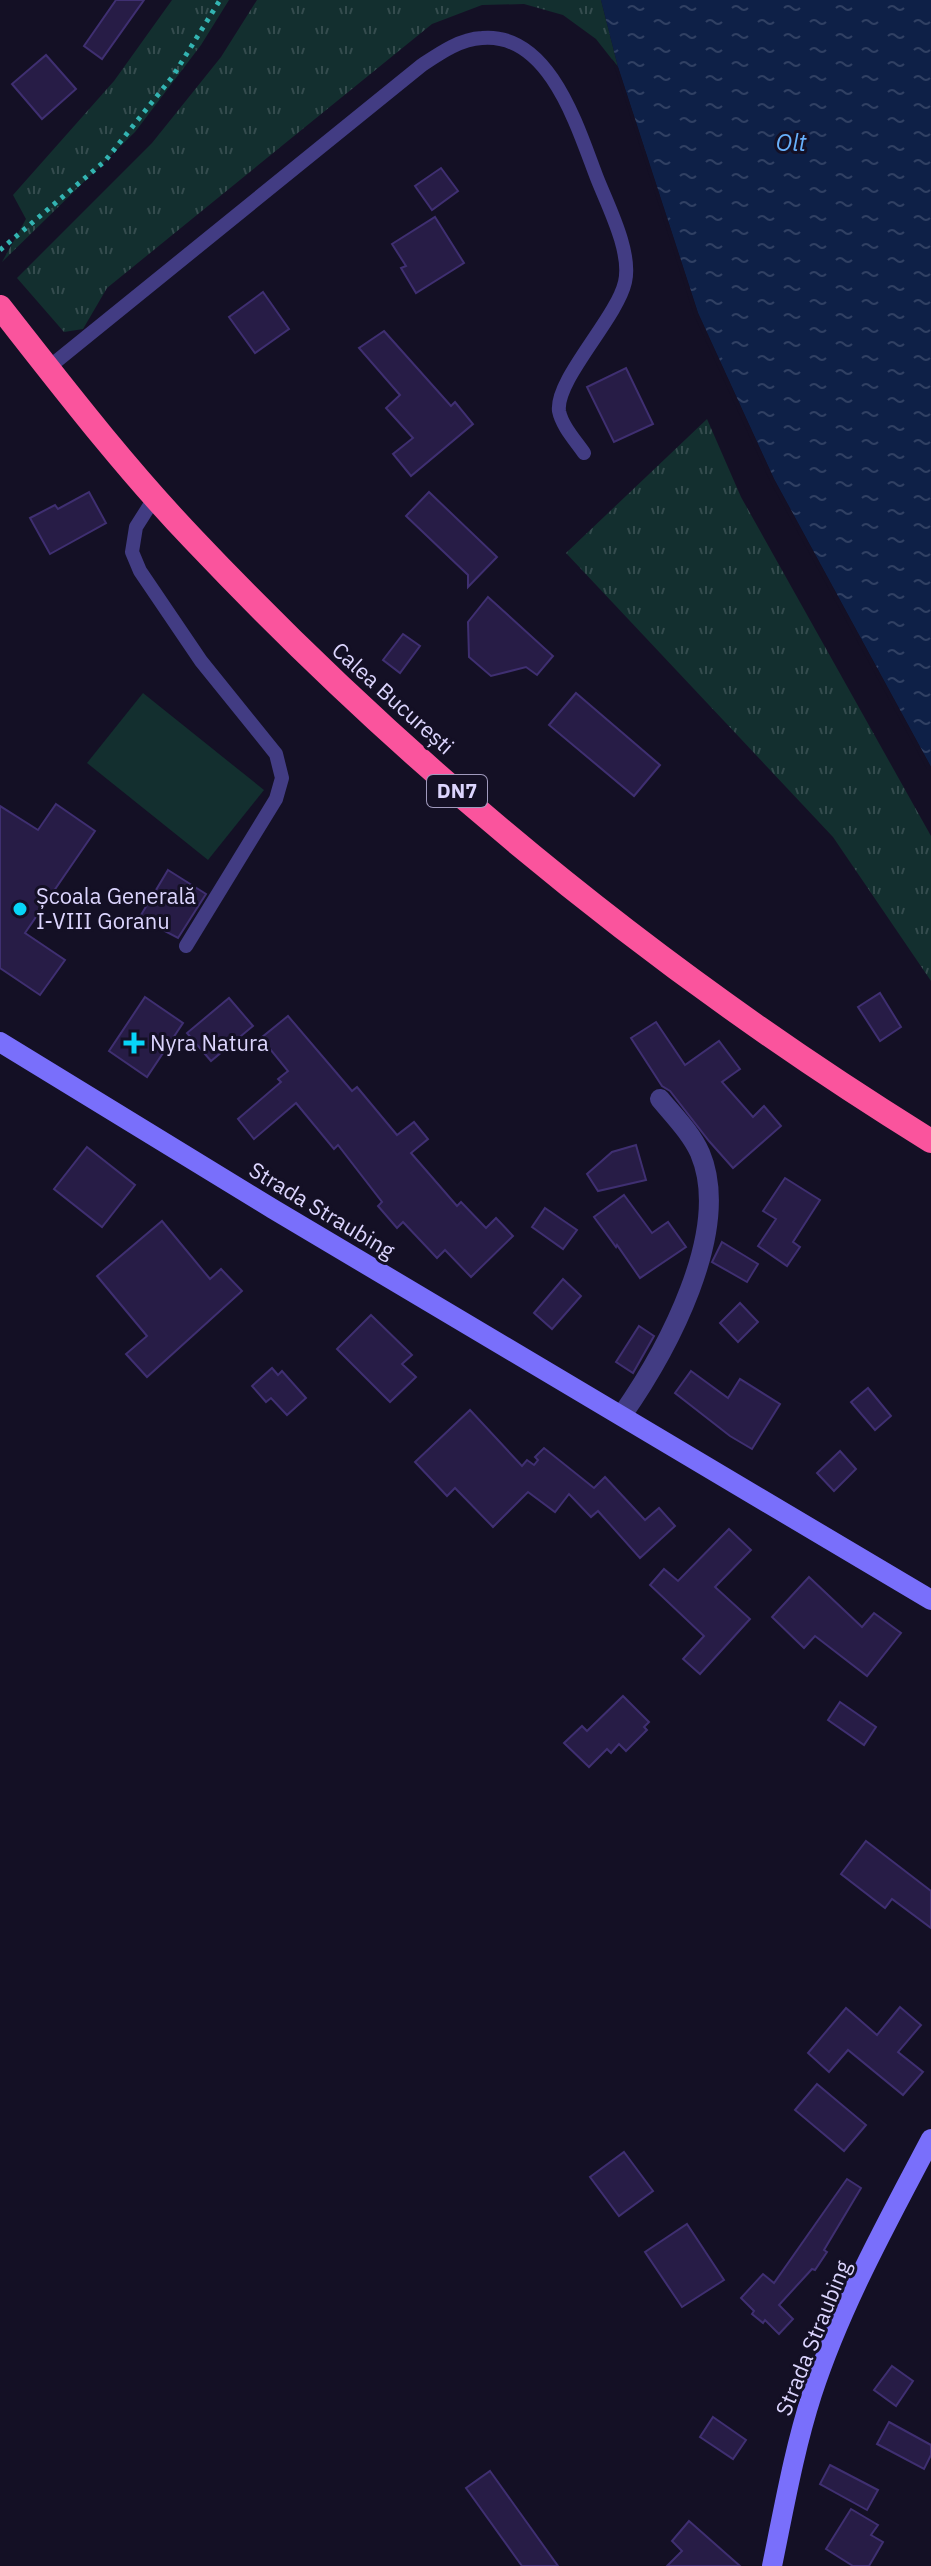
<svg xmlns="http://www.w3.org/2000/svg" width="931" height="2566" viewBox="0 0 931 2566" font-family="'IBM Plex Sans',sans-serif">
	<style>
		.grass { fill: url(#grass-tufts) }
		.park { fill: #132f2f }
		.water { fill: url(#water-ripples) }
		.pier { fill: #141025 }
		.building { fill: #271c46; stroke: #3f2f71; stroke-width: 2 }
		.lines { fill: none; stroke-linecap: round; stroke-linejoin: round }
		.path { stroke: #33b4b2; stroke-width: 5; stroke-dasharray: 4 6; stroke-linecap: butt }
		.lane { stroke: #423c83; stroke-width: 14 }
		.street { stroke: #423c83; stroke-width: 20 }
		.secondary { stroke: #796ffb; stroke-width: 20 }
		.highway { stroke: #fa549d; stroke-width: 24 }
		.poi-dot { fill: #07d5f8; stroke: #141025; stroke-width: 3 }
		.labels { text-anchor: middle; stroke-width: 6; stroke-linejoin: round; paint-order: stroke }
		.shield { fill: #141025; stroke: #a09abd; stroke-width: 2 }
		.shield-label { font-size: 20px; font-weight: bold; fill: #dcd5fe }
		.street-label { font-size: 22px; fill: #dcd5fe; stroke: #141025 }
		.poi-label { font-size: 22px; fill: #dcd5fe; stroke: #141025; text-anchor: start }
		.water-label { font-size: 24px; font-style: italic; fill: #67b0fb; stroke: #141025 }
	</style>
	<defs>
		<pattern id="grass-tufts" width="24" height="20" patternUnits="userSpaceOnUse" patternTransform="scale(2)"><rect width="24" height="20" fill="#132f2f"/><path d="M3 7l-1-3M5 7V3M7 7l1-3M15 17l-1-3M17 17v-4M19 17l1-3" fill="none" stroke="#354c4e"/></pattern>
		<pattern id="water-ripples" width="26" height="14" patternUnits="userSpaceOnUse" patternTransform="scale(2)"><rect width="26" height="14" fill="#0e2047"/><path d="M2 4q2-2 4 0t4 0M15 11q2-2 4 0t4 0" fill="none" stroke="#304063"/></pattern>
	</defs>
	<rect width="100%" height="100%" fill="#141025"/>
	<!-- grass -->
	<g class="grass">
		<polygon points="172,0 229,0 201,45 135,132 2,262 26,219 13,195 114,81"/>
		<polygon points="257,0 601,0 618,67 596,39 563,15 524,4 482,5 432,24 107,288 83,329 64,332 17,278 152,143 221,57"/>
		<polygon points="707,419 741,497 931,836 931,981 833,837 566,553"/>
	</g>
	<!-- park -->
	<polygon class="park" points="143,693 264,790 208,860 87,763"/>
	<!-- water -->
	<polygon class="water" points="601,0 931,0 931,767 774,479 698,313 618,67"/>
	<!-- pier -->
	<polygon class="pier" points="612,59 618,67 698,313 774,479 931,767 931,771 927,769 770,481 694,315"/>
	<!-- building -->
	<g class="building">
		<polygon points="116,0 144,0 102,59 84,46"/>
		<polygon points="46,55 76,89 42,119 12,84"/>
		<polygon points="441,168 458,191 432,210 415,186"/>
		<polygon points="435,217 464,263 416,293 401,268 406,266 392,244"/>
		<polygon points="263,292 289,329 255,353 229,317"/>
		<polygon points="384,331 451,406 455,402 473,424 411,476 393,454 413,438 386,408 400,395 359,348"/>
		<polygon points="626,368 653,424 614,442 587,387"/>
		<polygon points="89,492 106,523 50,554 30,518 55,505 58,509"/>
		<polygon points="429,492 497,557 468,587 468,575 406,516"/>
		<polygon points="488,597 553,656 537,675 526,667 491,676 469,657 468,622"/>
		<polygon points="403,634 420,646 400,673 383,660"/>
		<polygon points="576,693 660,765 634,796 549,725"/>
		<polygon points="56,804 95,831 25,933 65,960 40,995 0,968 0,806 38,830"/>
		<polygon points="168,870 206,894 178,938 155,926 141,915"/>
		<polygon points="880,993 901,1027 880,1041 858,1007"/>
		<polygon points="145,997 183,1023 147,1077 109,1051"/>
		<polygon points="229,998 253,1026 211,1061 187,1033"/>
		<polygon points="288,1016 352,1091 357,1087 397,1135 414,1122 428,1139 411,1153 457,1206 461,1202 486,1228 496,1218 513,1236 471,1277 445,1250 437,1258 403,1222 397,1228 378,1206 382,1202 338,1145 334,1149 296,1103 254,1139 238,1119 281,1082 278,1079 288,1071 261,1038"/>
		<polygon points="656,1022 685,1065 719,1041 740,1069 722,1082 753,1117 764,1106 781,1126 733,1168 709,1141 670,1091 662,1086 631,1038"/>
		<polygon points="636,1145 646,1180 598,1191 587,1174 612,1152"/>
		<polygon points="87,1147 135,1185 102,1227 54,1189"/>
		<polygon points="785,1178 820,1200 793,1242 800,1247 787,1266 758,1246 776,1219 763,1211"/>
		<polygon points="624,1195 652,1233 668,1222 686,1247 640,1278 617,1245 616,1247 594,1217"/>
		<polygon points="545,1208 577,1230 563,1249 532,1227"/>
		<polygon points="162,1221 210,1279 221,1269 242,1291 147,1377 126,1354 147,1336 97,1276"/>
		<polygon points="722,1242 758,1264 747,1282 712,1262"/>
		<polygon points="563,1279 581,1296 552,1329 534,1313"/>
		<polygon points="740,1303 758,1322 738,1342 720,1323"/>
		<polygon points="371,1315 412,1355 402,1364 416,1377 390,1402 337,1349"/>
		<polygon points="639,1326 654,1336 633,1373 616,1362"/>
		<polygon points="272,1368 278,1375 282,1371 306,1398 287,1415 271,1398 266,1402 252,1386"/>
		<polygon points="691,1371 728,1398 740,1379 780,1404 752,1449 730,1436 675,1393"/>
		<polygon points="868,1388 891,1416 875,1430 851,1402"/>
		<polygon points="470,1410 522,1466 527,1460 534,1465 538,1460 535,1457 544,1448 594,1488 605,1477 645,1520 659,1508 675,1526 640,1558 598,1511 591,1517 569,1494 555,1512 528,1492 493,1527 455,1488 447,1496 415,1462"/>
		<polygon points="840,1451 856,1469 834,1491 817,1473"/>
		<polygon points="729,1529 751,1550 715,1587 750,1619 700,1674 683,1659 704,1636 650,1585 664,1569 678,1581"/>
		<polygon points="809,1577 862,1627 874,1613 901,1633 867,1676 815,1636 804,1648 772,1617"/>
		<polygon points="623,1696 649,1722 644,1727 647,1730 626,1751 619,1744 611,1753 607,1749 589,1767 564,1743 582,1726 587,1731"/>
		<polygon points="840,1702 876,1727 864,1745 828,1720"/>
		<polygon points="866,1841 931,1891 931,1928 892,1899 885,1908 841,1874"/>
		<polygon points="900,2007 921,2025 898,2052 923,2072 903,2095 848,2050 829,2072 808,2053 846,2008 877,2035"/>
		<polygon points="817,2084 866,2125 844,2151 795,2110"/>
		<polygon points="624,2152 653,2191 619,2216 590,2177"/>
		<polygon points="847,2179 861,2188 824,2250 827,2252 815,2270 812,2269 779,2305 793,2319 779,2334 765,2320 763,2323 752,2314 754,2311 741,2298 763,2274 774,2283"/>
		<polygon points="687,2224 724,2280 682,2307 645,2252"/>
		<polygon points="892,2366 913,2381 896,2406 874,2390"/>
		<polygon points="713,2417 746,2440 733,2459 700,2437"/>
		<polygon points="889,2422 931,2445 931,2455 924,2469 877,2444"/>
		<polygon points="830,2465 878,2490 867,2510 820,2484"/>
		<polygon points="490,2471 558,2566 522,2566 466,2488"/>
		<polygon points="851,2509 878,2525 871,2535 883,2542 869,2566 853,2566 826,2549"/>
		<polygon points="689,2521 740,2566 667,2566 682,2551 672,2541"/>
	</g>
	<g class="lines">
		<!-- path -->
		<polyline class="path" points="0,250 105,161 173,76 220,0"/>
		<!-- lane -->
		<g class="lane">
			<path d="M48 368 422 65C440 53 460 39 482 38 550 32 578 129 597 178 608 206 632 252 625 282 617 318 555 380 559 411 562 426 575 440 584 453"/>
			<polyline points="155,497 136,527 132,552 140,571 201,661 276,754 282,778 276,799 186,946"/>
		</g>
		<!-- street -->
		<path class="street" d="M622 1415C666 1352 733 1231 700 1153 691 1133 674 1116 660 1099"/>
		<!-- secondary -->
		<g class="secondary">
			<polyline points="0,1042 273,1209 931,1600"/>
			<path d="M772 2566C784 2508 794 2450 812 2394 841 2305 888 2221 931 2139"/>
		</g>
		<!-- highway -->
		<path class="highway" d="M0 307C62 386 124 467 194 540 412 770 661 974 931 1141"/>
	</g>
	<!-- markers -->
	<g class="poi-dot">
		<circle cx="20" cy="909" r="8"/>
		<path d="M130 1031h8v8h8v8h-8v8h-8v-8h-8v-8h8z"/>
	</g>
	<g class="labels">
		<!-- shield labels -->
		<rect class="shield" x="427" y="775" width="60" height="32" rx="6"/>
		<g class="shield-label">
			<text x="457" y="798">DN7</text>
		</g>
		<!-- street labels -->
		<g class="street-label">
			<text transform="translate(393 698) rotate(42)" y="8">Calea București</text>
			<text transform="translate(322 1210) rotate(31)" y="8">Strada Straubing</text>
			<text transform="translate(813 2338) rotate(-68)" y="8">Strada Straubing</text>
		</g>
		<!-- poi labels -->
		<g class="poi-label">
			<text x="36" y="904">Școala Generală<tspan x="36" dy="25">I-VIII Goranu</tspan></text>
			<text x="150" y="1051">Nyra Natura</text>
		</g>
		<!-- water labels -->
		<g class="water-label">
			<text x="791" y="151">Olt</text>
		</g>
	</g>
</svg>
